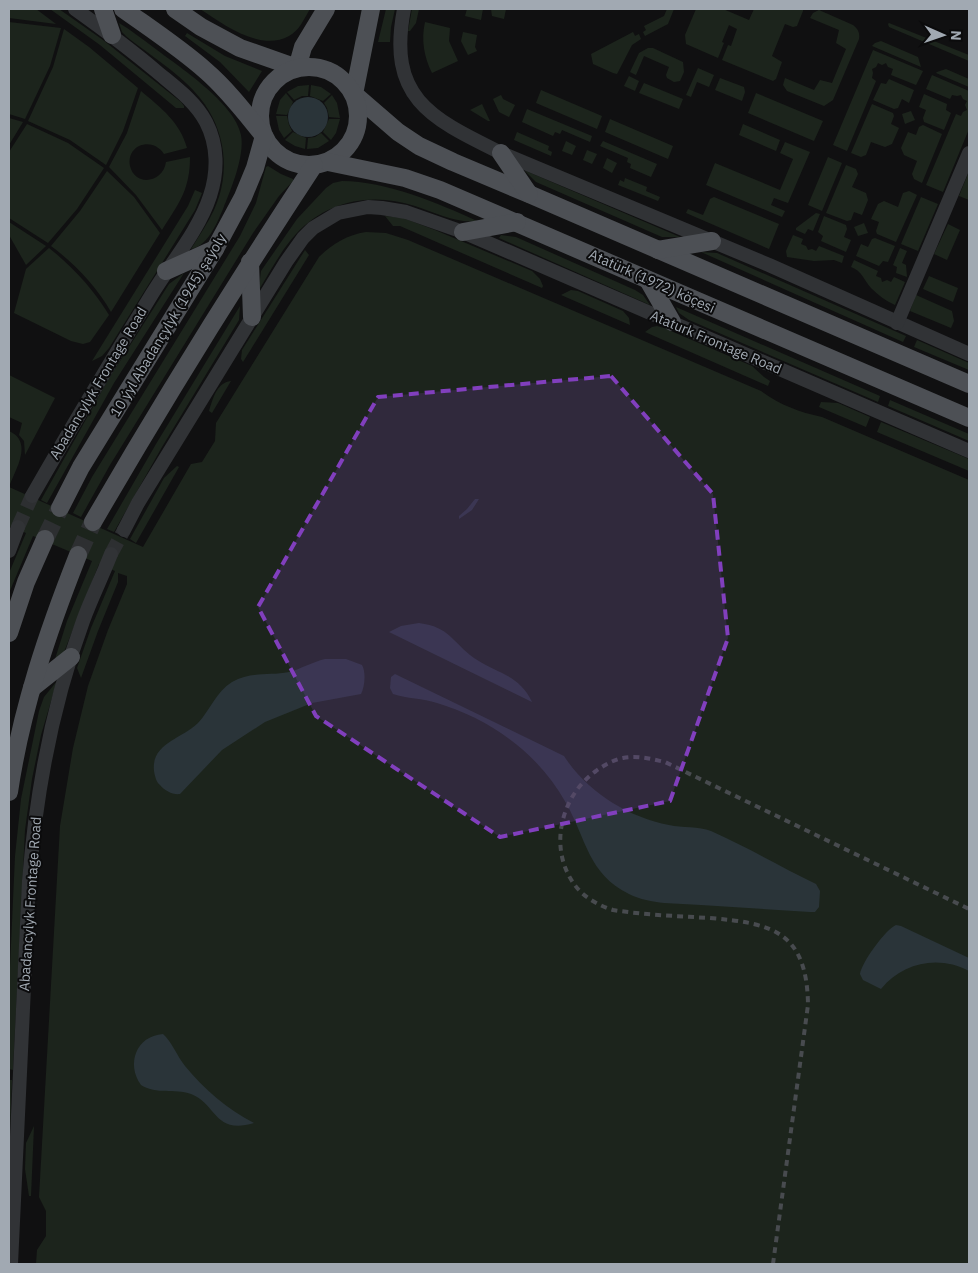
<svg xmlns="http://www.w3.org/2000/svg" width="978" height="1273" viewBox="0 0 978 1273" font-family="'IBM Plex Sans',sans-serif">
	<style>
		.green { fill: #1c241c }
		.water { fill: #2a3439 }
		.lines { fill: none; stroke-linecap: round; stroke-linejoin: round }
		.minor-tunnel { stroke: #2d2f31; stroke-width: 14; stroke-dasharray: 14 7; stroke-linecap: butt }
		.major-tunnel { stroke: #2d2f31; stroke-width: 18; stroke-dasharray: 18 9; stroke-linecap: butt }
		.minor { stroke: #313336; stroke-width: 14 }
		.major { stroke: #4d5055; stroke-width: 18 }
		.rail { stroke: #484b4f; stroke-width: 4; stroke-dasharray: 6 5; stroke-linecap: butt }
		.marked { fill: #813fbd; fill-opacity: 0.2; stroke: #813fbd; stroke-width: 4; stroke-dasharray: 10 6; stroke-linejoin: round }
		.labels { text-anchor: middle; stroke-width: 4; stroke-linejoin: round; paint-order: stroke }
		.street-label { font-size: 14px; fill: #a1a9b2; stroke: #0b0b0c }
	</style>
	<rect width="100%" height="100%" fill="#101011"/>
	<!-- green -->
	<g class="green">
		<polygon points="9,9 36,9 56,24 9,18"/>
		<polygon points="50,9 59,9 103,40 181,102 184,106 184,108 176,108 100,45"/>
		<path d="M200 9H310C304 19 299 31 289 36 260 52 223 24 200 9Z"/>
		<polygon points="386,9 395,9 391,27 390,42 378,42"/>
		<polygon points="412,9 419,9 416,23 410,31 408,31"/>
		<polygon points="467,9 483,9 481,20 465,16"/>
		<polygon points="491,9 506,9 504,19 492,16"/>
		<polygon points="667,9 674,9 668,24 645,36 643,32 646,30 644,26 664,16"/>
		<polygon points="696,9 723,9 749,20 754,9 803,9 803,11 797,26 793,27 785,24 772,56 782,62 776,79 773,81 722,60 728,45 731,46 737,29 729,25 722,42 724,43 718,58 686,44 685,35"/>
		<path d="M819 10 853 25C858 29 860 33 859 39L833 100 824 106 787 91 783 85 785 78 814 90 820 80 832 83 846 49 836 43 839 30 810 18 813 13Z"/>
		<polygon points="9,22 61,28 50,66 25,119 9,114"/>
		<path d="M425 22 450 28 449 41 458 61 432 73C424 57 421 40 425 22Z"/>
		<path d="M119 23C131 30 142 39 153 47 178 66 235 103 241 135 245 156 231 189 223 209 217 223 208 246 191 249 199 236 208 223 214 210 231 173 226 130 200 98 183 76 150 55 127 37L122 32Z"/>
		<polygon points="889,23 969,55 969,61 889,27 888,24"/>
		<polygon points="64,29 89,47 138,88 123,131 106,165 70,140 28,121 53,67"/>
		<polygon points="463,32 477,35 475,47 477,51 468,55 461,41"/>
		<polygon points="633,32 635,36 639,34 641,39 632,45 617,74 613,73 593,64 591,54"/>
		<polygon points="187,33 225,56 262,71 249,92 220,62 185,36"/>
		<polygon points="881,41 918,57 921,67 872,46 875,43"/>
		<polygon points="648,48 653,48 683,62 684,72 680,81 674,82 667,78 666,75 669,67 644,56 636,75 630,72 639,53"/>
		<polygon points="873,50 923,71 916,85 891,75 893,69 888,67 886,63 882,65 878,63 876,67 872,69 873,73 872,78 876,81 847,151 833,145"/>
		<polygon points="698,68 714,75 709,87 697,82 691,97 686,95"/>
		<polygon points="946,69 969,79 969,87 936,73 937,72"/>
		<polygon points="932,75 969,91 969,129 943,192 926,185 956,114 961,116 963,112 967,110 965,105 967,101 963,99 961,95 957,96 952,95 950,99 926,89"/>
		<polygon points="629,76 639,81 635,91 624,86"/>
		<polygon points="720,78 744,87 745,92 742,101 715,90"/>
		<polygon points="889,79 914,90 909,103 902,99 898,108 894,109 873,100 881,83 886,84"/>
		<polygon points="644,83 683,99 679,109 639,93"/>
		<polygon points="309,85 308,96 302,96 294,100 287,92 298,86"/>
		<polygon points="311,85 321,87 331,94 323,101 310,96"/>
		<polygon points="541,90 602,116 597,129 536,103"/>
		<path d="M141 91C161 108 180 122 187 148L164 154C152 136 126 145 130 166 135 187 163 183 166 162L190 157C190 190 179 203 162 230L136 195 109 167 127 133Z"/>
		<polygon points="286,93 293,102 287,115 276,114 280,100"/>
		<polygon points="756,93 823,121 814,141 748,113"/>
		<polygon points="924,94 947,104 946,110 951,113 944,130 924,122 923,118 926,110 919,107"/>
		<polygon points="332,95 337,103 340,118 329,117 327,108 324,103"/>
		<polygon points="501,95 503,99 515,105 509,117 499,112 493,99"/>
		<polygon points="482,104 490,121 488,121 470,110"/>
		<polygon points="872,104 893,113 894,116 891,124 899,128 892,144 885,147 871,142 866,155 861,157 851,153"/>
		<polygon points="527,109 592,136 590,142 562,130 560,134 555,132 553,136 522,122"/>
		<polygon points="911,111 915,120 905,124 902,114"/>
		<polygon points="276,116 287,116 289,125 292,131 284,138 279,130"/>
		<polygon points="9,118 23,122 9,145"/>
		<polygon points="329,119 340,119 336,133 331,140 323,132"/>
		<polygon points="610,119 673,146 668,159 605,132"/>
		<polygon points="27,124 68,143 104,168 77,209 48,243 9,218 9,152"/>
		<polygon points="743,124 780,140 776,151 739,135"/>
		<polygon points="923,125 942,134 922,183 914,179 912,174 917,161 904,155 901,148 908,132 916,135 919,127"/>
		<polygon points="293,132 306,138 305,149 295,146 285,140"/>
		<polygon points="517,132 549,146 548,150 552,152 551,156 514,140"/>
		<polygon points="321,133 329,141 318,148 307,149 308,138 315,137"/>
		<polygon points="566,141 576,146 572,155 562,151"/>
		<polygon points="603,141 657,164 651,177 630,168 631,164 627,162 628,158 600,146"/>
		<polygon points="785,142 810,152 788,203 774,198 771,205 785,211 782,217 706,185 715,163 780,190 793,159 780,153"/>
		<polygon points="587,150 597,154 592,164 583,160"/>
		<polygon points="828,157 842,163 822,211 808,205"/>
		<polygon points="607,158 617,163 612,173 603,168"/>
		<polygon points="846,165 856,169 858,174 852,187 866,193 868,200 862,215 854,212 851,220 847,221 826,213"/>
		<polygon points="268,166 281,174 293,179 293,181 279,196 253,233 110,465 81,517 73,513 92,477 240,236 256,203 266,167"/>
		<path d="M107 171 134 197 160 233 111 312C97 287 74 263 51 246L80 211Z"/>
		<polygon points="525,171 526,171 680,237 662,237 536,182"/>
		<polygon points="969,171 969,200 959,196"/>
		<polygon points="625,178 647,187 646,191 660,197 658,201 618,185 620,180 624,182"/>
		<path d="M342 181C386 181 438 203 477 221 457 224 434 212 415 206 373 192 327 200 296 234 282 249 271 270 260 288L259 287 261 271 297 219 326 188 333 183Z"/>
		<polygon points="195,190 202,193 195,210 109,348 102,356 92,361 188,206"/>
		<polygon points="909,191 917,195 896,242 877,234 876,231 879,222 871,219 878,204 884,201 898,207 903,193"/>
		<polygon points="714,197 779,224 769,249 686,213 688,209 703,215 710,199"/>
		<polygon points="921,197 938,204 918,251 901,244"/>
		<polygon points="816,213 820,214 813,231 808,229 805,234 796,230 796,228"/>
		<polygon points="385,216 403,218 435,230 532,271 540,279 543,286 542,288 400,226 393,226"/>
		<polygon points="824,216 846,225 847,229 844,237 851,240 846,252 821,241 823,236 818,232"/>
		<polygon points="9,222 46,246 26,265 9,235"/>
		<polygon points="864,223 868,233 858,236 854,227"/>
		<polygon points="948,224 960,230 947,260 934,254"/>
		<path d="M366 232 386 233 408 240 761 391C780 405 799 412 822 417L969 480V1264H36L37 1250 46 1236V1211L39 1197 60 826 73 748 88 686 108 630 127 584V576L118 573V582L98 631 81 678 77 668 91 628 115 571 99 564 64 652 55 659 67 621 92 561 33 536 9 593V573L26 533 9 526V431C34 442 15 470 9 487L143 547 191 464 202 462 215 441 216 423 319 257C332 244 347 235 366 232Z"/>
		<polygon points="501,235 516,237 635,290 643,295 650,305 499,238"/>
		<polygon points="793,235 803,239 801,244 806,246 808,250 812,249 816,251 819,246 844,256 842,263 834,260 814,261 787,257 786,251"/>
		<polygon points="875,238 895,246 888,262 883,261 879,266 856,256 861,244 868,247 872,239"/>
		<path d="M49 248C72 266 94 290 109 315L90 342 83 344 71 341 14 313 26 269Z"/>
		<polygon points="900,248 907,251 902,263 906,265 907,277 896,273 897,267 893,265"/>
		<polygon points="305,250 309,255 243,362 241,359 242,350"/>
		<polygon points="701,252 717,253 906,336 903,342"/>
		<path d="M854 260 878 271 876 276 881 278 882 282 887 280 891 282 894 277 905 282 895 305C886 301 878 295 871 288 864 280 862 271 851 267Z"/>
		<polygon points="184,273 114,383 47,503 41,500 108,380 169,284"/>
		<polygon points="929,276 958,288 953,302 923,289"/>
		<polygon points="571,290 578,291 623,311 629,318 630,325 561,295"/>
		<polygon points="916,295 952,311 954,321 951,328 910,311"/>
		<polygon points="240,306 239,320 162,447 114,532 107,529 156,444"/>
		<polygon points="676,307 880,396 878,402 689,320 679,313"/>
		<polygon points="657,326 664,328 752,366 764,377 770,381 768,386 645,332 652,327"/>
		<polygon points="917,340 969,363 969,370 914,347"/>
		<polygon points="9,375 55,398 25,455 24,441 19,435 22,423 9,417"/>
		<path d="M231 381 212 413 209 411C213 399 216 383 231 381Z"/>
		<polygon points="890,400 969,434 969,441 888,406"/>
		<polygon points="821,402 838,403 870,417 866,427 819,407"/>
		<polygon points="881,422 969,459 969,471 877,432"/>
		<polygon points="177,466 179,467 136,543 130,539 164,478"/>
		<polygon points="57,681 41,735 32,779 25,830 13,1070 9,1069 9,989 15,856 21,799 39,711 44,697"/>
		<polygon points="9,1080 12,1080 9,1153"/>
		<polygon points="34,1126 31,1196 29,1196 25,1169 26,1143"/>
	</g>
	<!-- water -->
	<g class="water">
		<circle cx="308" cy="117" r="20"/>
		<polygon points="475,499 479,499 472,510 459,519 459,516 467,509"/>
		<path d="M419 623C450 627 452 642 474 658 497 674 519 674 532 702L389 632 401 626Z"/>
		<path d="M325 659H346L362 665C366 672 365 686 361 694L312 703 265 722 222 750 180 794C173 795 165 791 160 785 156 782 155 776 154 771 151 743 182 739 198 723 210 710 216 692 232 682 251 671 269 676 289 672 301 669 312 662 325 659Z"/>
		<path d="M395 674 564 756C587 792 628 817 669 825 682 828 699 826 711 831 747 847 781 867 816 884L820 891 819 907 815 912H810C774 910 737 907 701 905 677 903 651 905 629 894 588 874 586 838 566 803 539 754 491 719 437 703 423 698 407 699 393 694L390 688 391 677Z"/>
		<path d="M896 925 901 926 969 958V971C939 955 903 962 881 989L863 980 860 974C862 962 885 930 896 925Z"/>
		<path d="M163 1034C172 1042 177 1056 185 1066 204 1089 227 1109 254 1123 214 1135 217 1104 191 1094 174 1088 157 1095 141 1085 126 1064 136 1036 163 1034Z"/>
	</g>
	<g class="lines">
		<!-- minor-tunnel -->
		<g class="minor-tunnel">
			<polyline points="18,527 32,496"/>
			<polyline points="111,554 124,530"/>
		</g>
		<!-- major-tunnel -->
		<g class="major-tunnel">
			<polyline points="45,539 60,508"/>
			<polyline points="78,555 93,522"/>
		</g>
		<!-- minor -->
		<g class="minor">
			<path d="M404 9C387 98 430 118 501 153L769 265 969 354"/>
			<polyline points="897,323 969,153"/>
			<path d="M32 496C71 428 111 361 152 294 171 263 199 230 210 196 218 172 218 145 206 122 195 101 175 87 156 71 130 49 103 29 75 9"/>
			<polyline points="124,530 138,503 286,262 303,238 313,228 338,213 368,207 382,208 406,212 463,232 969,451"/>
			<polyline points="9,551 18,527"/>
			<path d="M11 1264 29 881C36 793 52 705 83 621 91 599 102 577 111 554"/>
		</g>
		<!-- major -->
		<g class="major">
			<polyline points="103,9 112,35"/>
			<polyline points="175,9 201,27 240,48 297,68 303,47 326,9"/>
			<polyline points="371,9 354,94 398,132 419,146 453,162 529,194 969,384"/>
			<circle cx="309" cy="116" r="49"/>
			<polyline points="501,153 529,194"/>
			<polyline points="328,162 405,178 440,190 969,418"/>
			<polyline points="463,232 517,222"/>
			<polyline points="658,250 712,241"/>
			<polyline points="250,262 252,317"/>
			<polyline points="166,271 215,249"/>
			<polyline points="648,280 672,322"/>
			<path d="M60 508 81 467 215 249 243 197 255 168 264 136C246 114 228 90 206 71 180 48 151 29 123 9"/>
			<path d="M93 522C163 401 237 282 314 165"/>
			<polyline points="9,633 26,582 45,539"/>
			<polyline points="32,688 71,657"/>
			<path d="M9 792C21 710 48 631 78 555"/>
		</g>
		<!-- rail -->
		<path class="rail" d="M773 1264 808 1005C807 932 773 923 709 918 677 916 645 915 613 910 600 906 587 899 578 889 547 853 559 797 596 771 604 765 613 760 623 758 637 755 651 759 665 762L969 909"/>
	</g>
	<!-- marked area -->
	<path class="marked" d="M611 376 713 494 728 638 670 801 500 837 316 716 258 607 378 397Z"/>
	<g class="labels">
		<!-- street labels -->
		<g class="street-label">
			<text transform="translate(652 281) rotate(24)" y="5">Atatürk (1972) köçesi</text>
			<text transform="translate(168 325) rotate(-59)" y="5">10 ýyl Abadançylyk (1945) şaýoly</text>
			<text transform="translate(716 342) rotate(23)" y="5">Ataturk Frontage Road</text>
			<text transform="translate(98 383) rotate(-59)" y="5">Abadancylyk Frontage Road</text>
			<text transform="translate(30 904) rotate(-86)" y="5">Abadancylyk Frontage Road</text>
		</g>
	</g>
	<!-- border -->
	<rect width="978" height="1273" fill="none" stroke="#a1a9b2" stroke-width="20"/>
	<!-- north arrow -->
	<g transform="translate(943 35) rotate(92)" stroke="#0b0b0c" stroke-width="4" paint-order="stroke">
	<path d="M0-4L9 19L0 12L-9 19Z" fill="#a1a9b2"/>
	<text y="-8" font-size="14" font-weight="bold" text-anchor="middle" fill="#a1a9b2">N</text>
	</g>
</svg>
